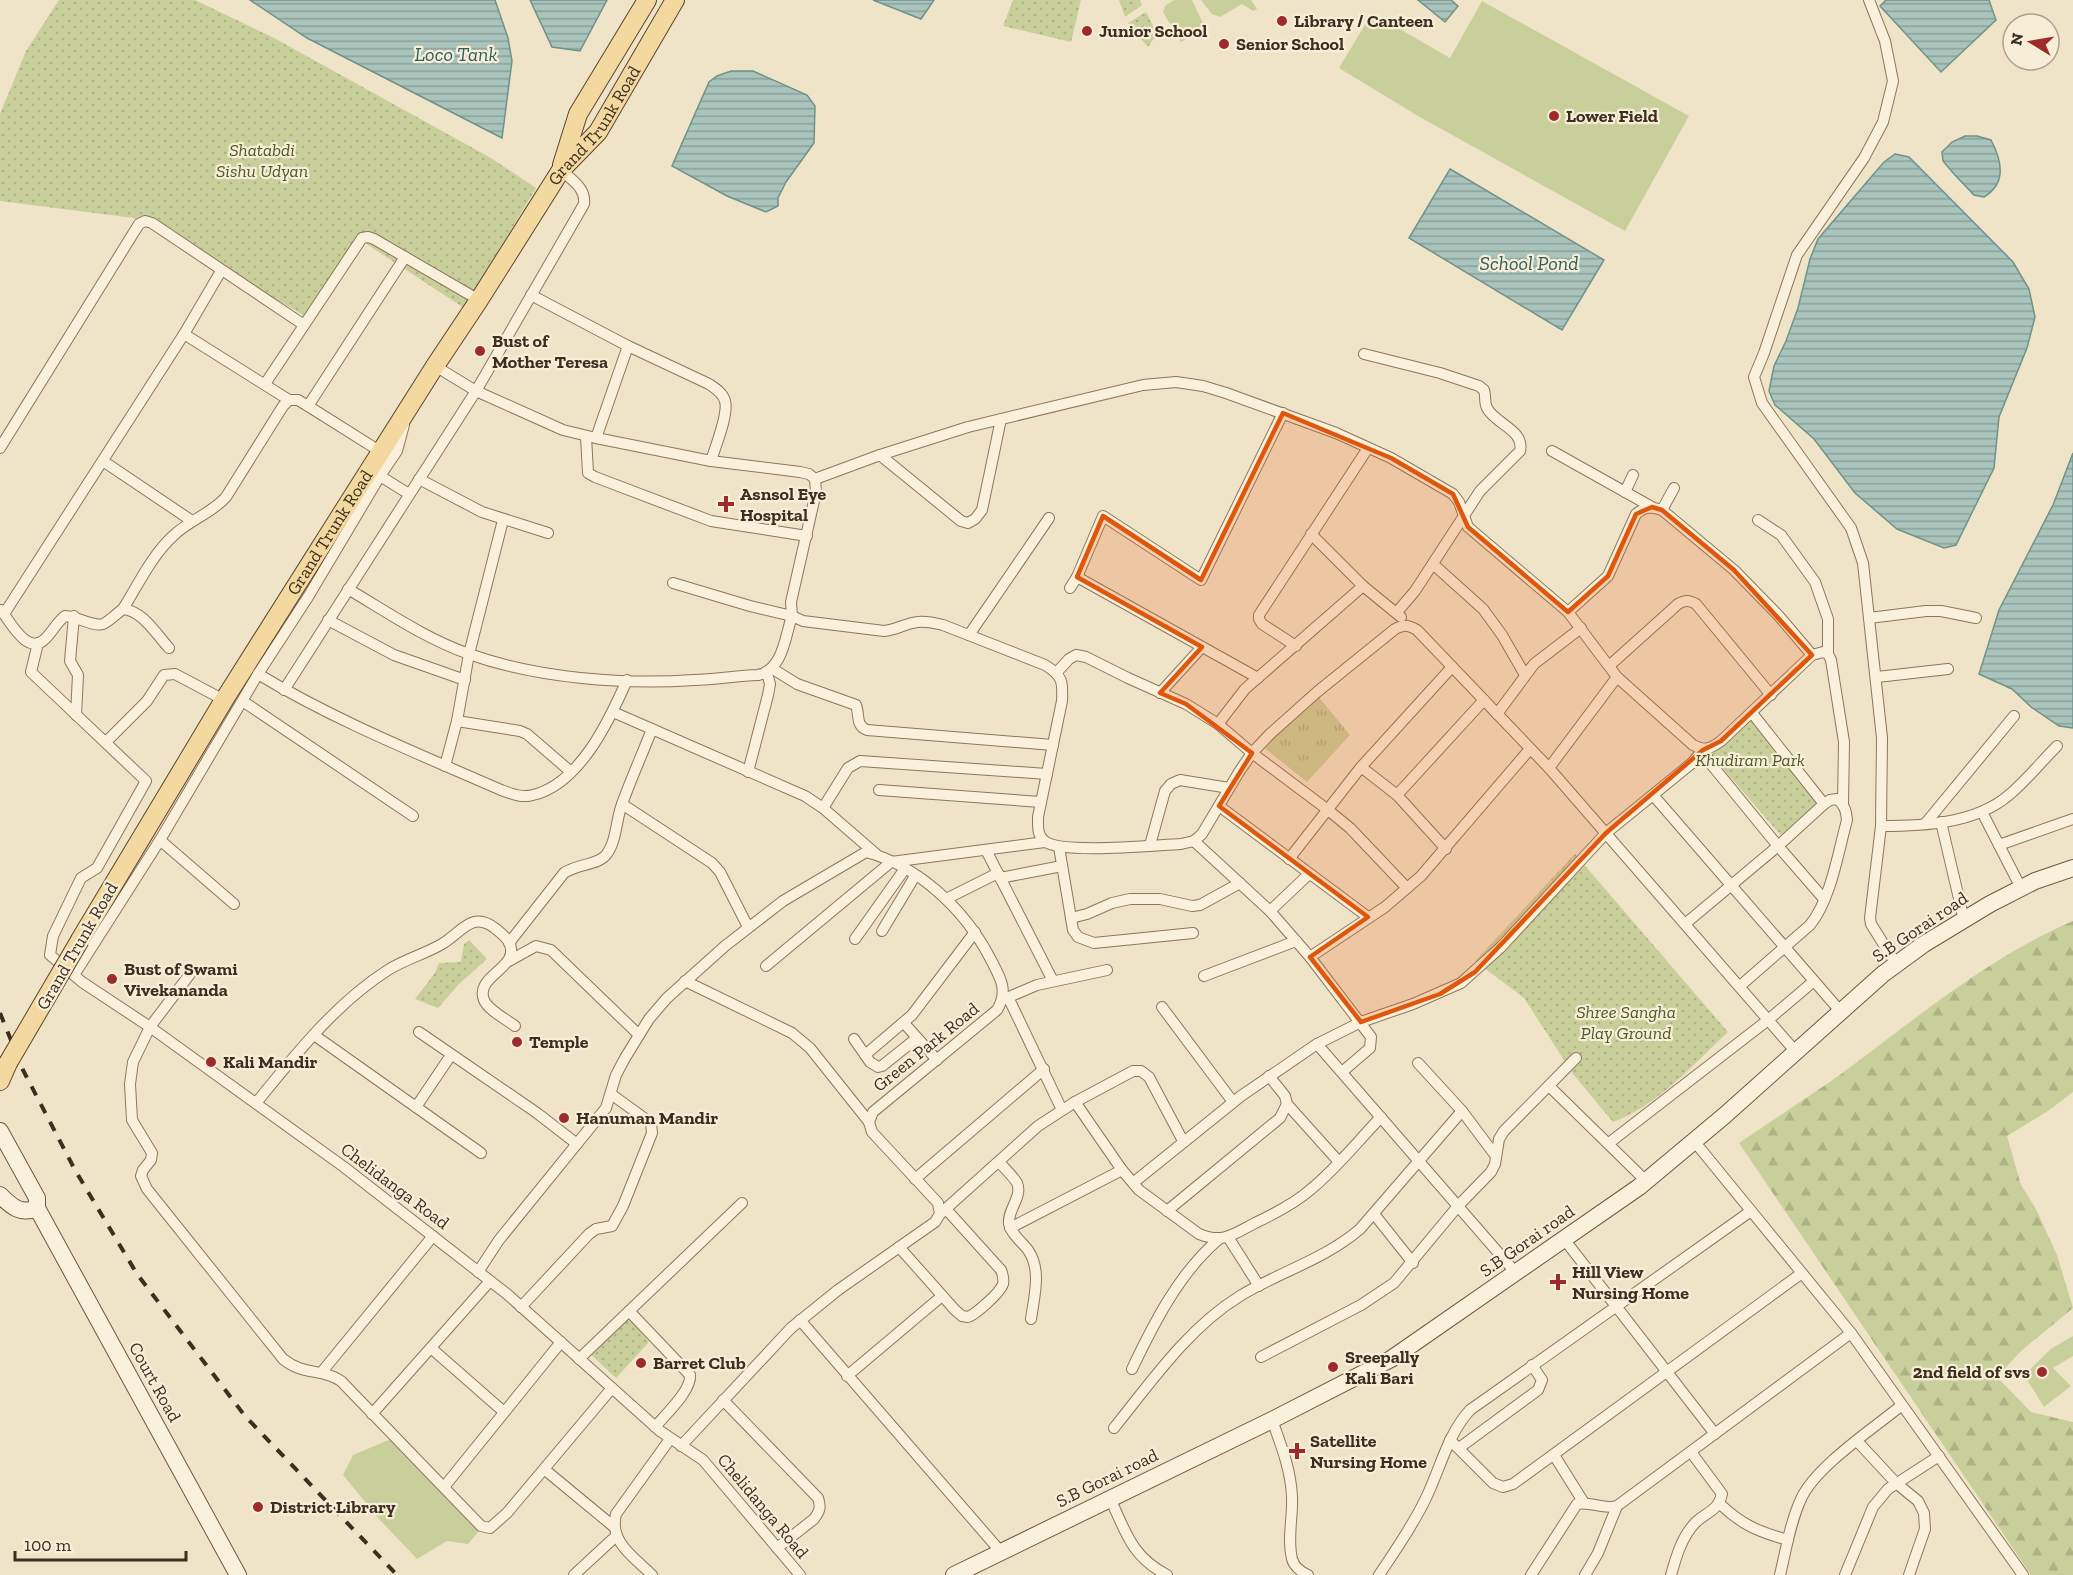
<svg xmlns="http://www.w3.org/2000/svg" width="2073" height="1575" viewBox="0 0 2073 1575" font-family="'Zilla Slab',serif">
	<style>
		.grass { fill: url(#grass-tufts) }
		.forest { fill: url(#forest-firs) }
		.park { fill: url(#park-dots) }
		.garden { fill: #c9cf9b }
		.water { fill: url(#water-rules); stroke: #6f938a; stroke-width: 1.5 }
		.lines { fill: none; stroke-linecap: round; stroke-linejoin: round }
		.street-casing { stroke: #8d765c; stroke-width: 12 }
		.secondary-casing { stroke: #6f573f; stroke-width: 18 }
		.primary-casing { stroke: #5b4430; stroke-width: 20 }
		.street { stroke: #faf1dc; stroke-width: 10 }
		.secondary { stroke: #faf1dc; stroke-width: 16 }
		.primary { stroke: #f3d9a0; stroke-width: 18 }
		.rail { stroke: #3d2e20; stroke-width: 4; stroke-dasharray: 10 10; stroke-linecap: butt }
		.primary-bridge-casing { stroke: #5b4430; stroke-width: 20; stroke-linecap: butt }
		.primary-bridge { stroke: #f3d9a0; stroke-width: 18 }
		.marked { fill: #df570d; fill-opacity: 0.2; stroke: #df570d; stroke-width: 4.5; stroke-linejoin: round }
		.poi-dot { fill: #9e2a2b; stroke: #f7eed8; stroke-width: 2 }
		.labels { text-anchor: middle; stroke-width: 4.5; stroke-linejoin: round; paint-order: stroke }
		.poi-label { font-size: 18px; font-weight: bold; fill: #3d2e20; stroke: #f7eed8; text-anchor: start }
		.street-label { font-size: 18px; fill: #3d2e20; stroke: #f7eed8 }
		.park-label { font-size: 18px; font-style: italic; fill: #4d5a26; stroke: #f7eed8 }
		.water-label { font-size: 20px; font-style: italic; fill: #2f5d5a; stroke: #f7eed8 }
	</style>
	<defs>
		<pattern id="grass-tufts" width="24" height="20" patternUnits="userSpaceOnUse" patternTransform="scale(1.5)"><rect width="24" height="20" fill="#c9cf9b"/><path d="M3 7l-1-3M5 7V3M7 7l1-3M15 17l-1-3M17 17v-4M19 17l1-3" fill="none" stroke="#aeb285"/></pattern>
		<pattern id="forest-firs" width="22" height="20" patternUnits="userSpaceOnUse" patternTransform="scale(1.5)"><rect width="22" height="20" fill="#c9cf9b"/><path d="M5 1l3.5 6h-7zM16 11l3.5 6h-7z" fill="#aeb285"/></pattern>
		<pattern id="park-dots" width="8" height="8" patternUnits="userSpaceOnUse" patternTransform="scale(1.5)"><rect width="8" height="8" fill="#c9cf9b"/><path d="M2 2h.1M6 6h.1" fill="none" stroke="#aeb285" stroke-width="1.8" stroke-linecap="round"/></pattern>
		<pattern id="water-rules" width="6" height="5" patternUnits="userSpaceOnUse" patternTransform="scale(1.5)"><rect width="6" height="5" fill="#a9c4bc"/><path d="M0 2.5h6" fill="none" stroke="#8ba098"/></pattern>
	</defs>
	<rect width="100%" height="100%" fill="#f0e4c8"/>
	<!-- grass -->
	<polygon class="grass" points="1317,695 1350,735 1307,782 1262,746"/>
	<!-- forest -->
	<path class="forest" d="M2073 921V1092L2048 1111 2007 1136 2021 1185 2036 1209 2057 1255 2073 1308 2021 1351 1997 1377 2031 1412 2073 1422V1575H2031L1739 1143C1773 1120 1807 1098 1841 1074 1914 1020 1989 957 2073 921Z"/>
	<!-- park -->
	<g class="park">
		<polygon points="59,0 195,0 274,38 491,158 536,188 464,308 356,237 307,317 134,218 0,201 0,114 26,51"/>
		<polygon points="1013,0 1081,0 1071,42 1003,26"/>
		<polygon points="1119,0 1140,0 1142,5 1125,17"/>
		<polygon points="1146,12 1157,34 1148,47 1128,23"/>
		<polygon points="1751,719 1821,806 1785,840 1711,755"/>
		<path d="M1575 854 1728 1032C1695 1063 1656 1107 1613 1122L1573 1074 1524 998 1475 961Z"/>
		<polygon points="469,940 487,959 459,984 438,1008 415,999 435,973 439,963 461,962 464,944"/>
		<polygon points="626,1315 649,1342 616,1378 589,1353"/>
	</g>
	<!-- garden -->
	<g class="garden">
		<polygon points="1174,0 1192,0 1203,23 1202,30 1181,42 1163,12 1165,6"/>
		<polygon points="1201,0 1251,0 1257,9 1253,11 1242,4 1220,17 1212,14"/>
		<polygon points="1482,1 1689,116 1625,231 1418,116 1339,68 1372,13 1450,58"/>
		<polygon points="2073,1336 2073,1356 2053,1368 2071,1386 2044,1407 2024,1375 2052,1348"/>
		<polygon points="391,1439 480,1530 468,1544 447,1541 417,1559 379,1519 343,1475 353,1455"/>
	</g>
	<!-- water -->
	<g class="water">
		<polygon points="250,0 495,0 508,38 512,61 502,138 307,38"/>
		<polygon points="530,0 607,0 580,51 552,47"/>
		<polygon points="873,0 934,0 921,19"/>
		<polygon points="1418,0 1451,0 1458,6 1445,22"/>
		<polygon points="1886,0 1989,0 1996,20 1941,72 1880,6"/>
		<polygon points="731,71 753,71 807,95 815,106 814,143 786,182 778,198 778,206 766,212 727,196 672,166 709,82 717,76"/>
		<path d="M1965 136H1977L1991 140C2002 161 2007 183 1984 197L1974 195 1954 174 1943 161 1942 152 1952 142Z"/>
		<polygon points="1895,154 1909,157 2013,262 2029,289 2035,317 2027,348 1999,417 1994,468 1956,545 1944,548 1897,529 1855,493 1814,439 1775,405 1769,391 1774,366 1786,341 1798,308 1810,259 1818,239 1884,162"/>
		<polygon points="1450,169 1604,260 1562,330 1409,238"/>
		<polygon points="2073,453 2073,728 2059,726 2031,707 2012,689 1979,674 1999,610 2053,505"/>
	</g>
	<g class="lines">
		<!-- street casing -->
		<g class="street-casing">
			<g id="street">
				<polyline points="1869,0 1885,41 1893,81 1883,122 1864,158 1797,255 1764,353 1754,377 1762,403 1851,528 1863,563 1882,738 1881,826 1870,918 1871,924 1896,964"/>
				<path d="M531 295 628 346 709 384C715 388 723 393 725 401 729 414 715 447 711 461"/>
				<polyline points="184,334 289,400"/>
				<path d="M1364 354 1440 373 1479 386 1484 390C1486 396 1484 402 1487 408 1495 424 1525 430 1520 451L1480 491 1415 591 1397 612"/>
				<path d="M435 366 476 391 563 430 596 438 711 461 800 472 809 474 815 479 816 492 791 602 792 616 803 621 884 631C896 630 906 623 918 622 927 621 935 623 943 625L1045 665C1063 676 1063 682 1062 701L1038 817C1038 827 1037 837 1046 842 1064 854 1155 845 1181 844L1194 841 1202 834 1239 772 1252 753 1270 734 1317 692 1395 629C1404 624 1408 625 1417 630L1549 768 1796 1052"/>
				<polyline points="265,384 362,238 368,237 374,239 479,300"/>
				<polyline points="308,406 405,257"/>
				<polyline points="586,436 588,473 595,477 711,521 807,536"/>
				<polyline points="596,438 628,346"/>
				<polyline points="0,448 139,224 145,221 152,223 304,325"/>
				<polyline points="1552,451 1652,507"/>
				<polyline points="880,455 961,521 968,523 975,519 982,510 1001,419"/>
				<polyline points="103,461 192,521"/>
				<polyline points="380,476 409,494"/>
				<polyline points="419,479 482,512 548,533"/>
				<path d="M815 479 880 455 968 427 1143 385 1176 382 1203 386 1226 393 1336 433 1391 458 1453 494 1459 502 1468 527 1568 612 1617 677 1693 745C1705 751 1710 749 1721 741L1812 655 1823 652 1828 654 1831 660 1844 742 1843 804"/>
				<polyline points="1625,492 1633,475"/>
				<polyline points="1662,510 1674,488"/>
				<polyline points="1758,520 1781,535 1815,582 1828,619 1828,654"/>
				<polyline points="1311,534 1363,586 1401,617"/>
				<polyline points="1433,564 1483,609 1502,635 1525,675"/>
				<polyline points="1077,577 1258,678"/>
				<polyline points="1070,588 1077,577 1103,516 1201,580 1283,413"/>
				<path d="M348 589C387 612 426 639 469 654 536 678 623 685 694 680 716 679 737 676 758 675 783 670 785 637 792 616L750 606 673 583"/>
				<path d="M123 609C138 585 152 555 173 536 189 520 211 514 226 497L283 406 289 400H298L308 406 381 452"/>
				<path d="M1 610C11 623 28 657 46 638 53 631 57 622 65 616 76 616 93 627 103 624 110 621 116 614 123 609 143 611 156 634 169 648"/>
				<path d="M1568 612 1608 576 1636 514C1645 507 1651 506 1662 510L1734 570 1778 615 1812 655"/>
				<polyline points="4,614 184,334 221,271"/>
				<polyline points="74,616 70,661 78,675 76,715"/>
				<polyline points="1869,618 1926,611 1941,611 1976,618"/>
				<polyline points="328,620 394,655 465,680"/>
				<polyline points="969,635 1049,518"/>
				<polyline points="38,643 31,672 146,781 97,868 81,878 53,936 50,955 82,982 150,1027 344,1167 507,1294 660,1431 703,1460 800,1575"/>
				<polyline points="1296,646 1262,624 1259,619 1259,615 1368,448"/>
				<path d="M1609 666 1678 604C1685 600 1689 600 1696 604L1771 695"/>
				<path d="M773 669 797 684 856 705C860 715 855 725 867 730L1053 745"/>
				<polyline points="1057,672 1069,659 1076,655 1086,657 1128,678 1186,704 1218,724 1252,753 1328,810 1350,828 1407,888"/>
				<path d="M258 674C336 721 419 754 501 790 512 794 522 798 533 795 580 784 610 719 627 680"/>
				<polyline points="1877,677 1948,669"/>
				<path d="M284 690 476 391 584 204C586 188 572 180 561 170"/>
				<polyline points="1160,693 1202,647"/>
				<polyline points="244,702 413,816"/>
				<polyline points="613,712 805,796 823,808 876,854"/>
				<polyline points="1752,713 1824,804"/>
				<polyline points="1497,714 1534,664 1581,628"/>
				<polyline points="457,721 520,731 527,734 571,772"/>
				<polyline points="1218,724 1245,689 1363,586"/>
				<polyline points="106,742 147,701 164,675 175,674 224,700"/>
				<polyline points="445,766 457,721 469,654 503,520"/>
				<polyline points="1361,767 1397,795 1446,849"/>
				<polyline points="1549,768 1617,677"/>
				<polyline points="748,772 768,695 770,684 767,673"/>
				<polyline points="879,790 1041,802"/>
				<polyline points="1397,795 1484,700"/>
				<polyline points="1653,795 1841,1012"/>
				<polyline points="622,804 712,863 720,872 748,927"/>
				<polyline points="1219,806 1368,917"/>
				<polyline points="823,808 848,768 860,761 1047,774"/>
				<polyline points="1982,812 2021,888"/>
				<polyline points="1941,822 1964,920"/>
				<polyline points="1925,824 2014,716"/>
				<path d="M1881 826C1923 826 1975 824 2009 795 2026 781 2041 762 2057 746"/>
				<polyline points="160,840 234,904"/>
				<polyline points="1194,841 1270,911 1310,957 1371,1037 1370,1048 1342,1072"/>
				<polyline points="1150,845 1165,791 1171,784 1180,780 1229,788"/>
				<polyline points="1999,845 2073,819"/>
				<polyline points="1059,847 1073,930 1078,937 1094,943 1193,933"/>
				<polyline points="986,850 1053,981"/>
				<polyline points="1289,859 1361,767 1452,667"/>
				<polyline points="1000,878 1062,866"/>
				<polyline points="946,899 998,873"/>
				<polyline points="1270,911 1309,874"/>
				<polyline points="1071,918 1087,914 1112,903 1130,899 1160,899 1192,906 1200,905 1240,883"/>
				<path d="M1685 924 1778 846 1824 804 1830 800 1837 799C1845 805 1846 811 1847 820 1838 853 1831 899 1810 925L1740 986"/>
				<polyline points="882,931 915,876"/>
				<polyline points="855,939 904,870"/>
				<path d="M509 943 564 873C577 864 598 865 606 855 616 843 616 822 621 807 630 781 642 755 652 729"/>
				<polyline points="1310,957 1385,907 1421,876 1530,749"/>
				<polyline points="509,961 536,946 551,950 639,1035"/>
				<polyline points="766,966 891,862 1045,842"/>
				<path d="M193 970 150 1027 133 1062 130 1084 132 1120 152 1153 151 1160 143 1170 141 1176 147 1189 283 1359C304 1376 321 1368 341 1381L481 1526 490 1528 507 1513 612 1388"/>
				<polyline points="74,975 160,840 258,674 308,597 380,476 397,451 404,425"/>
				<polyline points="1204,976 1296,941"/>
				<polyline points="685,981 792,1033 810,1048 869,1122"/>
				<polyline points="1008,997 1062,1110"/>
				<polyline points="1004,999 1037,985 1107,970"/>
				<polyline points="1162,1007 1233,1102"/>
				<polyline points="904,1023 937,1060"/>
				<polyline points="419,1032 537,1113 577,1144"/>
				<polyline points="314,1035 481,1153"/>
				<polyline points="854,1039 870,1062 878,1067 882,1066 917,1038"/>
				<polyline points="1317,1044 1516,1273"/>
				<polyline points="865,1055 912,1015 975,932"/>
				<polyline points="1418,1063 1462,1111 1495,1155"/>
				<polyline points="1549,1086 1646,1181"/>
				<path d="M1075 1102 1122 1170 1139 1190 1199 1234C1223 1244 1234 1234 1255 1223 1274 1214 1294 1204 1310 1190 1336 1169 1358 1141 1381 1117"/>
				<path d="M256 1103C295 1055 336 1003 388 970 405 959 425 954 442 944 462 932 472 910 496 929 501 933 506 937 509 942 522 968 474 975 484 1000 488 1010 506 1019 515 1026"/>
				<polyline points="1287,1104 1339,1162"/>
				<polyline points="416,1107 451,1055"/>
				<polyline points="1694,1141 1851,1333 2023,1575"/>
				<polyline points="1609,1143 1768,1020 1814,981"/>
				<path d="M999 1162C1004 1168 1013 1176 1017 1183 1023 1197 1007 1210 1009 1224 1011 1234 1022 1242 1028 1250 1042 1270 1034 1297 1031 1319"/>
				<polyline points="915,1179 1044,1069"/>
				<polyline points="1133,1183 1241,1096 1317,1044 1361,1022 1413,1004 1461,983 1501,947 1606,833 1692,763 1703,750 1711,764 1778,846 1824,899"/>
				<polyline points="1167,1211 1280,1118 1287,1104 1285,1096 1269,1076"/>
				<polyline points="940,1214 1038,1126 1075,1102 1133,1071 1141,1071 1149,1077 1183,1141"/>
				<polyline points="1374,1214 1413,1263"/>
				<polyline points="1010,1228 1122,1170"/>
				<polyline points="1228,1237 1259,1286"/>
				<polyline points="1564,1239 1715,1434"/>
				<path d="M899 1247 955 1310 962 1316 968 1317C976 1314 1000 1293 1003 1284 1004 1279 1003 1275 1001 1270L946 1209"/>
				<path d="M478 1272 499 1240 606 1108 616 1075 625 1058 649 1019 667 998 725 946 783 901 866 852C919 866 965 910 990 958 1000 977 1009 990 997 1010L873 1112 869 1122 872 1132 938 1203 940 1214 935 1222 838 1290 791 1328 681 1446"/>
				<polyline points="521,1307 589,1234 596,1229 612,1226 623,1206 652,1133 651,1123 611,1094"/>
				<path d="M629 1311 690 1375C692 1390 665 1415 655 1427"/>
				<polyline points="800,1320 1001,1552"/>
				<polyline points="431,1348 504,1412"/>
				<polyline points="1261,1357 1361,1305 1394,1283 1458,1206 1491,1172 1495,1164 1499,1139 1504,1131 1576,1058"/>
				<polyline points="579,1359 742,1203"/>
				<path d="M1132 1369C1154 1323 1179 1273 1219 1239"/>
				<polyline points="321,1373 433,1236"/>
				<polyline points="847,1376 942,1296"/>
				<path d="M723 1400 818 1498C821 1507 820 1511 814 1519L777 1548"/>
				<polyline points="372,1414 490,1281"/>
				<path d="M1272 1420C1281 1445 1291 1470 1292 1497 1293 1517 1287 1539 1292 1559 1294 1566 1301 1572 1308 1575"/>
				<path d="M1114 1428C1151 1382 1188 1328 1240 1296 1279 1272 1324 1260 1360 1229L1462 1111"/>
				<polyline points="1450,1440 1493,1483 1503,1487 1513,1484 1802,1273"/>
				<polyline points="1857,1441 1896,1483 1918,1501 1924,1513 1925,1529 1909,1575"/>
				<polyline points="1459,1448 1538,1390 1542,1380 1532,1365"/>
				<polyline points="1554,1455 1584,1503"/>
				<polyline points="544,1469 613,1526"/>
				<polyline points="444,1487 561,1342"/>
				<path d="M1110 1498C1126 1533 1132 1557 1167 1575"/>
				<path d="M1720 1504C1742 1525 1759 1532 1788 1540"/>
				<polyline points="574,1575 615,1537"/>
				<path d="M652 1575C633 1556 609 1542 616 1514L670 1439"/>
				<path d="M1379 1575C1395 1551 1412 1527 1425 1500 1440 1470 1447 1435 1470 1410L1751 1211"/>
				<path d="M1531 1575 1577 1504C1591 1501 1603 1510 1617 1506L1851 1333"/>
				<polyline points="1585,1575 1598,1553 1617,1506"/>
				<path d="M1671 1575C1676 1557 1682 1536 1696 1522 1708 1511 1718 1511 1722 1494L1691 1452"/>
				<path d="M1780 1575C1786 1550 1790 1523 1801 1499 1815 1467 1874 1428 1902 1405"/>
				<polyline points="1845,1575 1873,1507 1888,1489 1939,1456"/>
			</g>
		</g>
		<!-- secondary casing -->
		<g class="secondary-casing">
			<g id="secondary">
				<polyline points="0,1131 37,1198 37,1208 238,1575"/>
				<path d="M0 1195C12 1207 21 1215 37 1208"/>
				<polyline points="954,1575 1272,1420 1391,1359 1639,1187 1724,1116 1883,974 1924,944 1990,904 2035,881 2073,868"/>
			</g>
		</g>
		<!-- primary casing -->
		<g class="primary-casing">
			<g id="primary">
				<polyline points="562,165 578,114 647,0"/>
				<path id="s1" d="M80 940 224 700 435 366 479 300 561 170 598 132 675 0"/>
				<polyline points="0,1081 8,1063"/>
			</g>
		</g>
		<!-- street -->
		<use href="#street" class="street"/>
		<!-- secondary -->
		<use href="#secondary" class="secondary"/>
		<!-- primary -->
		<use href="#primary" class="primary"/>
		<!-- rail -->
		<polyline class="rail" points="0,1013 23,1070 75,1170 137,1274 245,1416 397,1575"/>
		<!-- primary-bridge casing -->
		<g class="primary-bridge-casing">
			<polyline id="primary-bridge" points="8,1063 80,940"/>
		</g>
		<!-- primary-bridge -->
		<use href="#primary-bridge" class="primary-bridge"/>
	</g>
	<!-- marked area -->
	<path class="marked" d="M1283 413 1391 458 1453 494 1468 527 1568 612 1608 576 1636 514 1652 507 1662 510 1734 570 1812 655 1721 741 1703 750 1606 833 1475 972 1440 994 1361 1022 1310 957 1368 917 1219 806 1252 753 1186 704 1160 693 1202 647 1077 577 1103 516 1201 580Z"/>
	<!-- markers -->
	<g class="poi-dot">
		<circle cx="1282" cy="21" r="6"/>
		<circle cx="1087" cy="31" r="6"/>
		<circle cx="1224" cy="44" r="6"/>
		<circle cx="1554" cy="116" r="6"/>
		<circle cx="480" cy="351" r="6"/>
		<path d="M723 495h6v6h6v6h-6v6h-6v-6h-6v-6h6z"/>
		<circle cx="112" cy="979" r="6"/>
		<circle cx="517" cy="1042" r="6"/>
		<circle cx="211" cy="1062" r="6"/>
		<circle cx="564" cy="1118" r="6"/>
		<path d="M1555 1273h6v6h6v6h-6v6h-6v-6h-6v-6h6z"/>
		<circle cx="641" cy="1363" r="6"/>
		<circle cx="1333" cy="1367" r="6"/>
		<circle cx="2042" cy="1372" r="6"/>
		<path d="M1294 1442h6v6h6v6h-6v6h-6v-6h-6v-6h6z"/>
		<circle cx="258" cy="1507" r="6"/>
	</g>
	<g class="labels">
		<!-- poi labels -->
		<g class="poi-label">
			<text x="1294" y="27">Library / Canteen</text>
			<text x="1099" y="37">Junior School</text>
			<text x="1236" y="50">Senior School</text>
			<text x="1566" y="122">Lower Field</text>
			<text x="492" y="347">Bust of<tspan x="492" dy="21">Mother Teresa</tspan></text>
			<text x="740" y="500">Asnsol Eye<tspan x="740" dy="21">Hospital</tspan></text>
			<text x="124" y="975">Bust of Swami<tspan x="124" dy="21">Vivekananda</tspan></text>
			<text x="529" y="1048">Temple</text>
			<text x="223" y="1068">Kali Mandir</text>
			<text x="576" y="1124">Hanuman Mandir</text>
			<text x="1572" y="1278">Hill View<tspan x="1572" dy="21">Nursing Home</tspan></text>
			<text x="1345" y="1363">Sreepally<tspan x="1345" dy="21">Kali Bari</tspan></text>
			<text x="653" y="1369">Barret Club</text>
			<text x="2030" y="1378" text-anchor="end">2nd field of svs</text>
			<text x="1310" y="1447">Satellite<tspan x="1310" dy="21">Nursing Home</tspan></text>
			<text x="270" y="1513">District Library</text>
		</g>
		<!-- street labels -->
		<g class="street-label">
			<text dy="6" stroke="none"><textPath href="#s1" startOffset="964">Grand Trunk Road</textPath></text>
			<text dy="6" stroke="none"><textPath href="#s1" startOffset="478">Grand Trunk Road</textPath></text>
			<text transform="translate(1920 927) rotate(-34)" y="6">S.B Gorai road</text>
			<text transform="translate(77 946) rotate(-60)" y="6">Grand Trunk Road</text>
			<text transform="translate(926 1047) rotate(-39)" y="6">Green Park Road</text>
			<text transform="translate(395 1186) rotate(37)" y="6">Chelidanga Road</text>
			<text transform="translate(1527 1241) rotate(-35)" y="6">S.B Gorai road</text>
			<text transform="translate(155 1382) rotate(61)" y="6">Court Road</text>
			<text transform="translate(1107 1478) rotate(-26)" y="6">S.B Gorai road</text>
			<text transform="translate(763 1506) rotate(50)" y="6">Chelidanga Road</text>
		</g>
		<!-- park labels -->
		<g class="park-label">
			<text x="262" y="156">Shatabdi<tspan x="262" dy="21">Sishu Udyan</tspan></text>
			<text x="1750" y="766">Khudiram Park</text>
			<text x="1626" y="1018">Shree Sangha<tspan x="1626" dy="21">Play Ground</tspan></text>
		</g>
		<!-- water labels -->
		<g class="water-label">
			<text x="456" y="61">Loco Tank</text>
			<text x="1529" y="270">School Pond</text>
		</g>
	</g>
	<!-- north arrow -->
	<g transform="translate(2031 42) rotate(281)"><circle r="28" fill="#f7eed8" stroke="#ada18e" stroke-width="1.5"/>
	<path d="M0-4.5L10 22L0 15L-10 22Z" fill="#9e2a2b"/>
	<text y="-9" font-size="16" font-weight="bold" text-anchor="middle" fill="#3d2e20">N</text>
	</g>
	<!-- scale -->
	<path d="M15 1551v9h171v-9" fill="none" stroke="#3d2e20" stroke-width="3"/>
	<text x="24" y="1551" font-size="18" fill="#3d2e20" stroke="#f7eed8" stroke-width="4.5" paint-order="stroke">100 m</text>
</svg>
